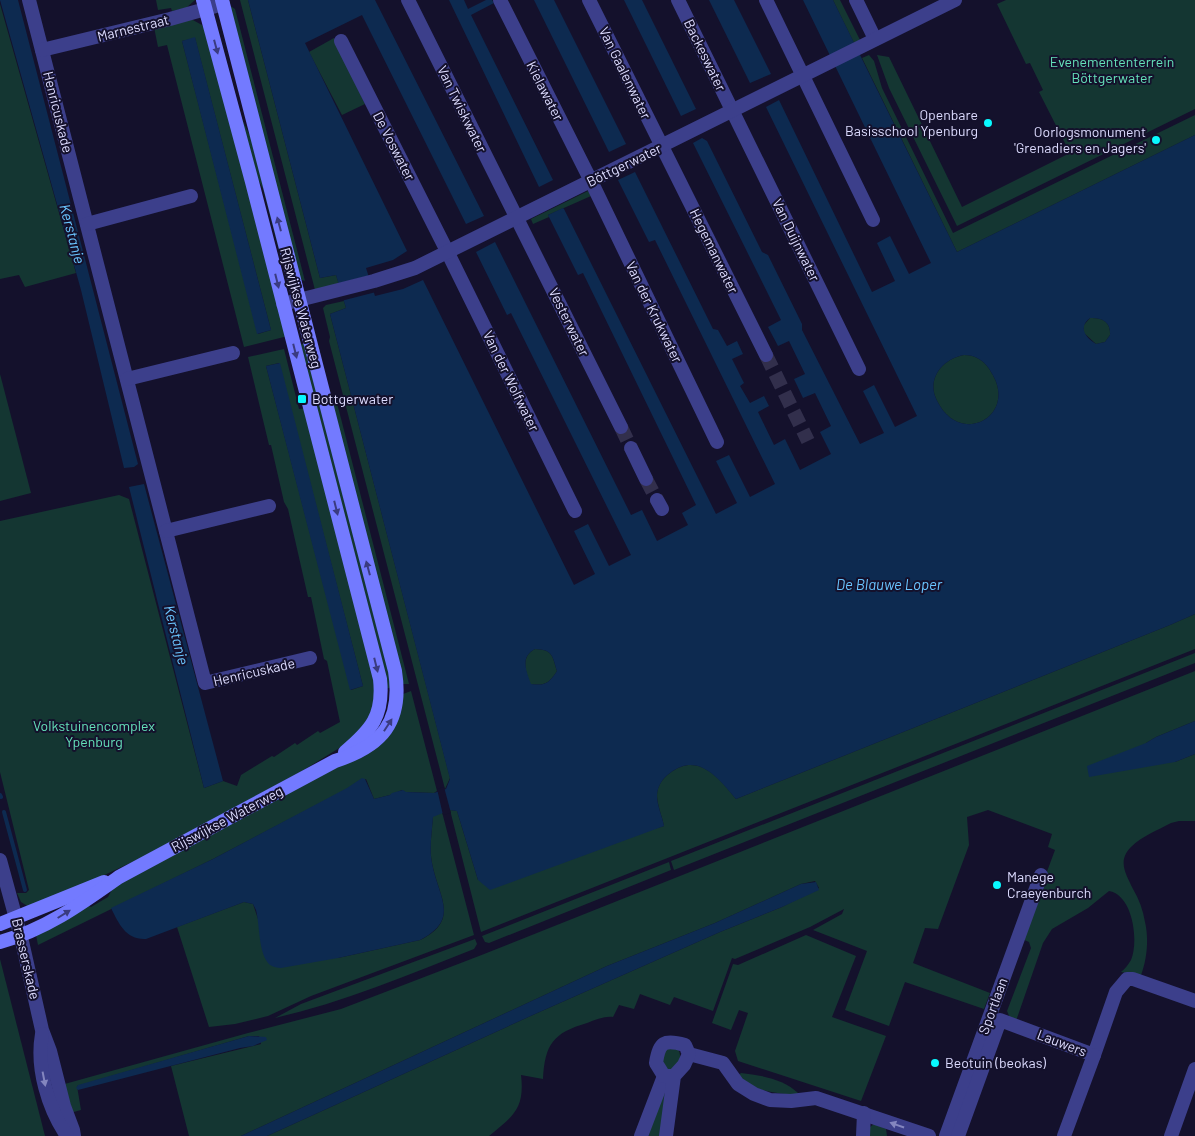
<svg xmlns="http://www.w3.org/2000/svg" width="1195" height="1136" viewBox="0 0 1195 1136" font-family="Barlow,sans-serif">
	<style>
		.green { fill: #143632; fill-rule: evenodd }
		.water { fill: #0d2a50; fill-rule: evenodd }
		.pier { fill: #14112c }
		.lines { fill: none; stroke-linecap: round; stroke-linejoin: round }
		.stream { stroke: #0d2a50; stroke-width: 4 }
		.minor-tunnel { stroke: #322f4c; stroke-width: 14; stroke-dasharray: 14 7; stroke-linecap: butt }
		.minor { stroke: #3c3f8b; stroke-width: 14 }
		.secondary { stroke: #737aff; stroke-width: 14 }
		.oneway { fill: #3a3b80 }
		.oneway2 { fill: #8486bf }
		.poi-dot { fill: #08f9ff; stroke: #14112c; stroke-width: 2 }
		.labels { text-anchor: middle; stroke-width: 4; stroke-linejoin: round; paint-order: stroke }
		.street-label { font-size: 14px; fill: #dddcff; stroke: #14112c }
		.park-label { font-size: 14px; fill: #65e2ba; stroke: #14112c }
		.poi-label { font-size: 14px; fill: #dddcff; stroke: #14112c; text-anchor: start }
		.water-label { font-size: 15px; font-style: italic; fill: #6ac5ff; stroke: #14112c }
	</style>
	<rect width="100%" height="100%" fill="#14112c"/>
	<!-- green -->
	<g class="green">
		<polygon points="156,0 195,0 186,8 172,11 171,8 158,10"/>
		<polygon points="240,0 248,0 320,278 336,275 339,284 315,290"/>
		<polygon points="833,0 840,0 860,40 854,43"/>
		<polygon points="1006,0 1195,0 1195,109 957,226 889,88 877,55 889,57 962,207 1070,153 1039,92 1043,90 1030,63 1026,64 997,4"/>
		<polygon points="0,4 76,273 25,287 19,275 0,279"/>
		<polygon points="229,5 235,9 305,281 299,279"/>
		<path d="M191 19 202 25 205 30 288 336 244 347 167 45 158 47 154 27ZM195 38 271 330 258 334 182 41Z"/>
		<polygon points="218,30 242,119 256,148 285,271 284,270 263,189 248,160"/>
		<polygon points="334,38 365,104 342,115 309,52"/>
		<polygon points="869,55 874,61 882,88 953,233 1195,115 1195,135 957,252 862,58"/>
		<polygon points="588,191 591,196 548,215 549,217 533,224 531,219"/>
		<polygon points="344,301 346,308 330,314 450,778 445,789 329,341 330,337 323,308 326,305"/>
		<path d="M1090 318C1102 317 1111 322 1110 335L1105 342 1096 344 1084 333 1083 326Z"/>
		<polygon points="307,343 393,687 385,689 297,345"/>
		<path d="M284 349 299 409 306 408 377 679 375 711 349 742 302 771 145 856 32 909 21 902 17 893H26L29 890 0 772V521L119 495 129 499 204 788 223 781 237 786 241 775 272 756 274 757 295 743 297 745 318 731 320 733 340 722 327 661 324 659 311 597H308L288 509 284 502 271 445H269L248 357ZM279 363 363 686 351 690 266 366Z"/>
		<path d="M964 355C976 355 985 361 991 372 1020 416 957 451 935 396 928 376 945 358 964 355Z"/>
		<polygon points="0,374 31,493 0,501"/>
		<polygon points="337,403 409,684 403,684 329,405"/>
		<path d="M1195 614V649L481 932 450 810 457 811 478 880 664 826C662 816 657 805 657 795 657 786 663 778 670 773 698 751 720 779 736 799L1170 625Z"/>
		<path d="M535 649C553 650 552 655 557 671 549 683 546 686 530 684 526 671 520 657 535 649Z"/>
		<polygon points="1195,653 1195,663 674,870 671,861"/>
		<path d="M1195 671V721L1156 737 1146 743 1175 762 1195 754V821H1179L1171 823C1158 830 1142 836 1131 847 1117 861 1126 874 1133 889 1139 899 1143 910 1145 922 1149 939 1147 959 1141 975L1121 972C1125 969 1128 965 1131 960 1139 941 1133 895 1109 891L1088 908 1052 929 1043 943 1016 1021 1010 1018 1007 1011 1031 948 1029 942 1022 939 1055 850 1048 847 1052 834 988 810 967 817 969 845 938 929 925 928 913 963 990 993 984 1009 905 982 889 1026 845 1010 867 951 813 930 842 914 844 909 810 927 735 959 732 958 713 1011 674 997 670 1005 640 994 634 1009 619 1005 613 1017C605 1016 595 1020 587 1023 553 1033 545 1044 543 1079L521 1075C525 1109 513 1116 489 1136H267L535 1014 720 932 782 907 819 888 815 881 801 884 715 923 607 966 241 1136H189L171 1066 261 1044 259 1036H249L77 1086 81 1110 70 1113 61 1085 248 1033 341 1009 479 956Z"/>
		<polygon points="411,691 437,791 434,793 405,792 402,790 390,795 374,799 366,779 213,859 38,945 36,935 87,905 91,907 108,897 114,886 374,746 401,711 403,694"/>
		<path d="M442 812 474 935 311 996 268 1016 235 1024 209 1027 177 927 244 902 253 904 258 919 338 958 420 940C461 920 438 896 432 863 429 848 432 831 433 816Z"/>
		<polygon points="669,862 671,870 489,943 485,942 482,936"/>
		<polygon points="806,935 856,956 832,1017 886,1036 861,1101 738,1061 735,1051 748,1013 739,1010 731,1030 712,1023 733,964 738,965"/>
		<path d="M475 939 477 944 474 949C408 975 344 1002 275 1018L301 1004Z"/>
		<polygon points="0,959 45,1136 0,1136"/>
		<path d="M676 1046C685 1057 678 1070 665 1072L661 1051Z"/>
		<path d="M741 1073C760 1075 784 1079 798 1093L797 1095C780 1094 748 1091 739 1075Z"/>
		<path d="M666 1092 661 1136H649C651 1122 655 1101 666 1092Z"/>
		<polygon points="874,1124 886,1129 887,1136 867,1136 870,1127"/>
	</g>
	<!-- water -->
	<g class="water">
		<polygon points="0,0 18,0 138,464 134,467 124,468 81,290"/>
		<path d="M248 0H375L484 216 466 224 362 15 305 43 407 251 393 260 366 268 375 296 403 289 423 280 574 585 595 574 574 531 588 524 609 566 631 555 511 313 507 315 476 252 495 242 631 515 642 510 657 541 688 525 682 513 696 505 583 273 578 275 548 215 563 208 564 209 716 514 737 503 716 461 729 455 750 497 775 484 655 240 649 242 618 180 635 172 713 329 718 330 727 346 737 341 743 354 732 359 744 383 740 386 750 403 764 396 769 406 758 412 774 445 785 439 800 470 831 454 820 432 831 426 815 393 803 398 794 379 805 374 789 341 778 346 768 327 781 320 693 143 702 138 707 141 762 252 768 255 802 324V330L860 444 884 433 863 391 874 385 895 427 917 416 766 107 779 100 872 292 895 281 877 243 890 236 909 274 931 263 803 0H833L957 252 1195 135V614L1170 625 736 799C719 779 698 751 670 773 663 778 657 786 657 796 657 805 662 816 664 826L490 890 478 880 457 811 450 810 433 817C432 831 429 849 432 863 438 897 461 919 420 940L338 958 281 968C278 968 273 967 270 965 258 954 260 925 256 910L253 904 244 902 146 939C126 940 119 924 111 908L213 859 347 788 362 778 365 779 374 799 390 795 392 793 403 790 406 792 434 793 446 789 450 779 330 314 346 308 336 275 320 278ZM1090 318C1102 317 1111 322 1110 335L1105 342 1096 344C1085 337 1078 327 1090 318ZM964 355C976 355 985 361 991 372 1020 416 957 451 935 396 928 376 945 358 964 355ZM535 649C553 650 552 655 557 671 549 683 546 686 531 684 526 670 520 657 535 649Z"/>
		<polygon points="449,0 464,0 468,9 486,0 492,0 494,3 471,15 553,180 539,187"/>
		<polygon points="534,0 554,0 626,144 609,152"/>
		<polygon points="624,0 642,0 696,109 681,116"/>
		<polygon points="709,0 734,0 771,74 750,83"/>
		<polygon points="195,37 271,330 257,334 182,41"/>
		<polygon points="280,363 363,686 350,690 266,366"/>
		<polygon points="144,484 223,781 204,788 129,487"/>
		<polygon points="1195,721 1195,754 1175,762 1089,777 1087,766 1146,743 1156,737"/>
		<polygon points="816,882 819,890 782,907 720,932 535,1014 267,1136 241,1136 607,966 715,923 801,884"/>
		<polygon points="249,1036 266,1037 267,1040 253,1046 240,1048 78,1090 76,1088 78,1085"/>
	</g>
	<!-- pier -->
	<g class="pier">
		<polygon points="371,275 376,292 341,301 336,284"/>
		<polygon points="444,787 451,813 443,815 437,789"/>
	</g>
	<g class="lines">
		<!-- stream -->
		<g class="stream">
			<polyline points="0,795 1,797"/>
			<polyline points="4,812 25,890"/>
		</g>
		<!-- minor-tunnel -->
		<g class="minor-tunnel">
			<polyline points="766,355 808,441"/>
			<polyline points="621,427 631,448"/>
			<polyline points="646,479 657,500"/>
		</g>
		<!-- minor -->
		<g class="minor">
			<polyline points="29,0 205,683 310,658"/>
			<polyline points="408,0 621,427"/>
			<polyline points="500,0 591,181 717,442"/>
			<polyline points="589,0 766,355"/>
			<polyline points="678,0 859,369"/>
			<polyline points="766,0 873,220"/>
			<polyline points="856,0 875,39"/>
			<polyline points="341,41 447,251 575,511"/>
			<polyline points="42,50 170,19 223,4"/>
			<polyline points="87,224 191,196"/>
			<polyline points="283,304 374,281 415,268 955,0"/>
			<polyline points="127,379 233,353"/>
			<polyline points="631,448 646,479"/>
			<polyline points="657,500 662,509"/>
			<polyline points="166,531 269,506"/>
			<polyline points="0,860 21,937 42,1030 50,1051 64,1106 73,1130 74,1136"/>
			<path d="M42 1034C36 1068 48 1108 67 1136"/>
			<polyline points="689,1054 723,1063 738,1084 754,1094 770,1100 791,1101 816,1098 929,1136"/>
			<polyline points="641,1136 664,1076"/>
			<path d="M666 1136 674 1076 684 1065 689 1054 685 1045C664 1039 659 1042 656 1063L664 1076H674"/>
			<polyline points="863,1136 864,1113"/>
			<polyline points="946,1136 1041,875"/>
			<polyline points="958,1136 1000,1020 1094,1055 1116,992 1127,979 1133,979 1195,1001"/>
			<polyline points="1064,1136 1094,1055"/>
			<polyline points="1171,1136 1195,1069"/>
		</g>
		<!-- secondary -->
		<g class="secondary">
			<path d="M203 0 252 182 380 679C384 716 371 730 345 752"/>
			<polyline points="0,924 104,882"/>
			<path d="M0 942C45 930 81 904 119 877L335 761C382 746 403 722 395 671L222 0"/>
		</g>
	</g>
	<!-- one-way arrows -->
	<defs><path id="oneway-solid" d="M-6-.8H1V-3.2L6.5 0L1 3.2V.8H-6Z" transform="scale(1.25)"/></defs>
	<g class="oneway">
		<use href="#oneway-solid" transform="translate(216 47) rotate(75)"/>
		<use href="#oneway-solid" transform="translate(279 224) rotate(-105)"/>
		<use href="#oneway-solid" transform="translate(277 281) rotate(76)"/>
		<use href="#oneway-solid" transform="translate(295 351) rotate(76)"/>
		<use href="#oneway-solid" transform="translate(336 508) rotate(76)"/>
		<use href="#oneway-solid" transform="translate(368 568) rotate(-105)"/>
		<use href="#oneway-solid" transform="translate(376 665) rotate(76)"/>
		<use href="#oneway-solid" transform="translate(388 725) rotate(-57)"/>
		<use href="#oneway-solid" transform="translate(64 914) rotate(-32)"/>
	</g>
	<g class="oneway2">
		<use href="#oneway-solid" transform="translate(44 1079) rotate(79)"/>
		<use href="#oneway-solid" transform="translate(897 1125) rotate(-161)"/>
	</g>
	<!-- markers -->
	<g class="poi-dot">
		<circle cx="988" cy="123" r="5"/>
		<circle cx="1156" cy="140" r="5"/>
		<rect x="297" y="394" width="10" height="10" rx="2.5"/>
		<circle cx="997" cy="885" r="5"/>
		<circle cx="935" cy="1063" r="5"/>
	</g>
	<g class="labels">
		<!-- street labels -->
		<g class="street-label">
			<text transform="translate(133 28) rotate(-14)" y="5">Marnestraat</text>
			<text transform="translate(705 55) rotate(64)" y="5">Backeswater</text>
			<text transform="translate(625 73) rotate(64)" y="5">Van Gaalenwater</text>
			<text transform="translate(545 91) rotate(63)" y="5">Kielawater</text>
			<text transform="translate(462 109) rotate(64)" y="5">Van Twiskwater</text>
			<text transform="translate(58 112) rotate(76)" y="5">Henricuskade</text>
			<text transform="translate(394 146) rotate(63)" y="5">De Voswater</text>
			<text transform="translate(624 165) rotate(-26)" y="5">Böttgerwater</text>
			<text transform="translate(796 240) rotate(64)" y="5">Van Duijnwater</text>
			<text transform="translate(714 251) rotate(64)" y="5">Hegemanwater</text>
			<text transform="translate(301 308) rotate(75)" y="5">Rijswijkse Waterweg</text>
			<text transform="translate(654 312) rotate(64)" y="5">Van der Krukwater</text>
			<text transform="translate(569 322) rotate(64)" y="5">Vesterwater</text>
			<text transform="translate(511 381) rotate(64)" y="5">Van der Wolfwater</text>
			<text transform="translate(254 672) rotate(-13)" y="5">Henricuskade</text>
			<text transform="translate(227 819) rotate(-28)" y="5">Rijswijkse Waterweg</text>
			<text transform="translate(26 959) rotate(77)" y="5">Brasserskade</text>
			<text transform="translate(993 1006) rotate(-70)" y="5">Sportlaan</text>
			<text transform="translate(1062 1043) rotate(21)" y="5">Lauwers</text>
		</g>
		<!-- park labels -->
		<g class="park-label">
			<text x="1112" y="67">Evenemententerrein<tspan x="1112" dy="16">Böttgerwater</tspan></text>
			<text x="94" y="731">Volkstuinencomplex<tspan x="94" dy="16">Ypenburg</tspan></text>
		</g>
		<!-- poi labels -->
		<g class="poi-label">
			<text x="978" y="120" text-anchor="end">Openbare<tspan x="978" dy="16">Basisschool Ypenburg</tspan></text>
			<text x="1146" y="137" text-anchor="end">Oorlogsmonument<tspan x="1146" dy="16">'Grenadiers en Jagers'</tspan></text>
			<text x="312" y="404">Bottgerwater</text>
			<text x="1007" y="882">Manege<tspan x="1007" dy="16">Craeyenburch</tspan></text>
			<text x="945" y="1068">Beotuin (beokas)</text>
		</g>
		<!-- water labels -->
		<g class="water-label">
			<text transform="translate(72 234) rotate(75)" y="5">Kerstanje</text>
			<text x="889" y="590">De Blauwe Loper</text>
			<text transform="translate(176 635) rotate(76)" y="5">Kerstanje</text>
		</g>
	</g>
</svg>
